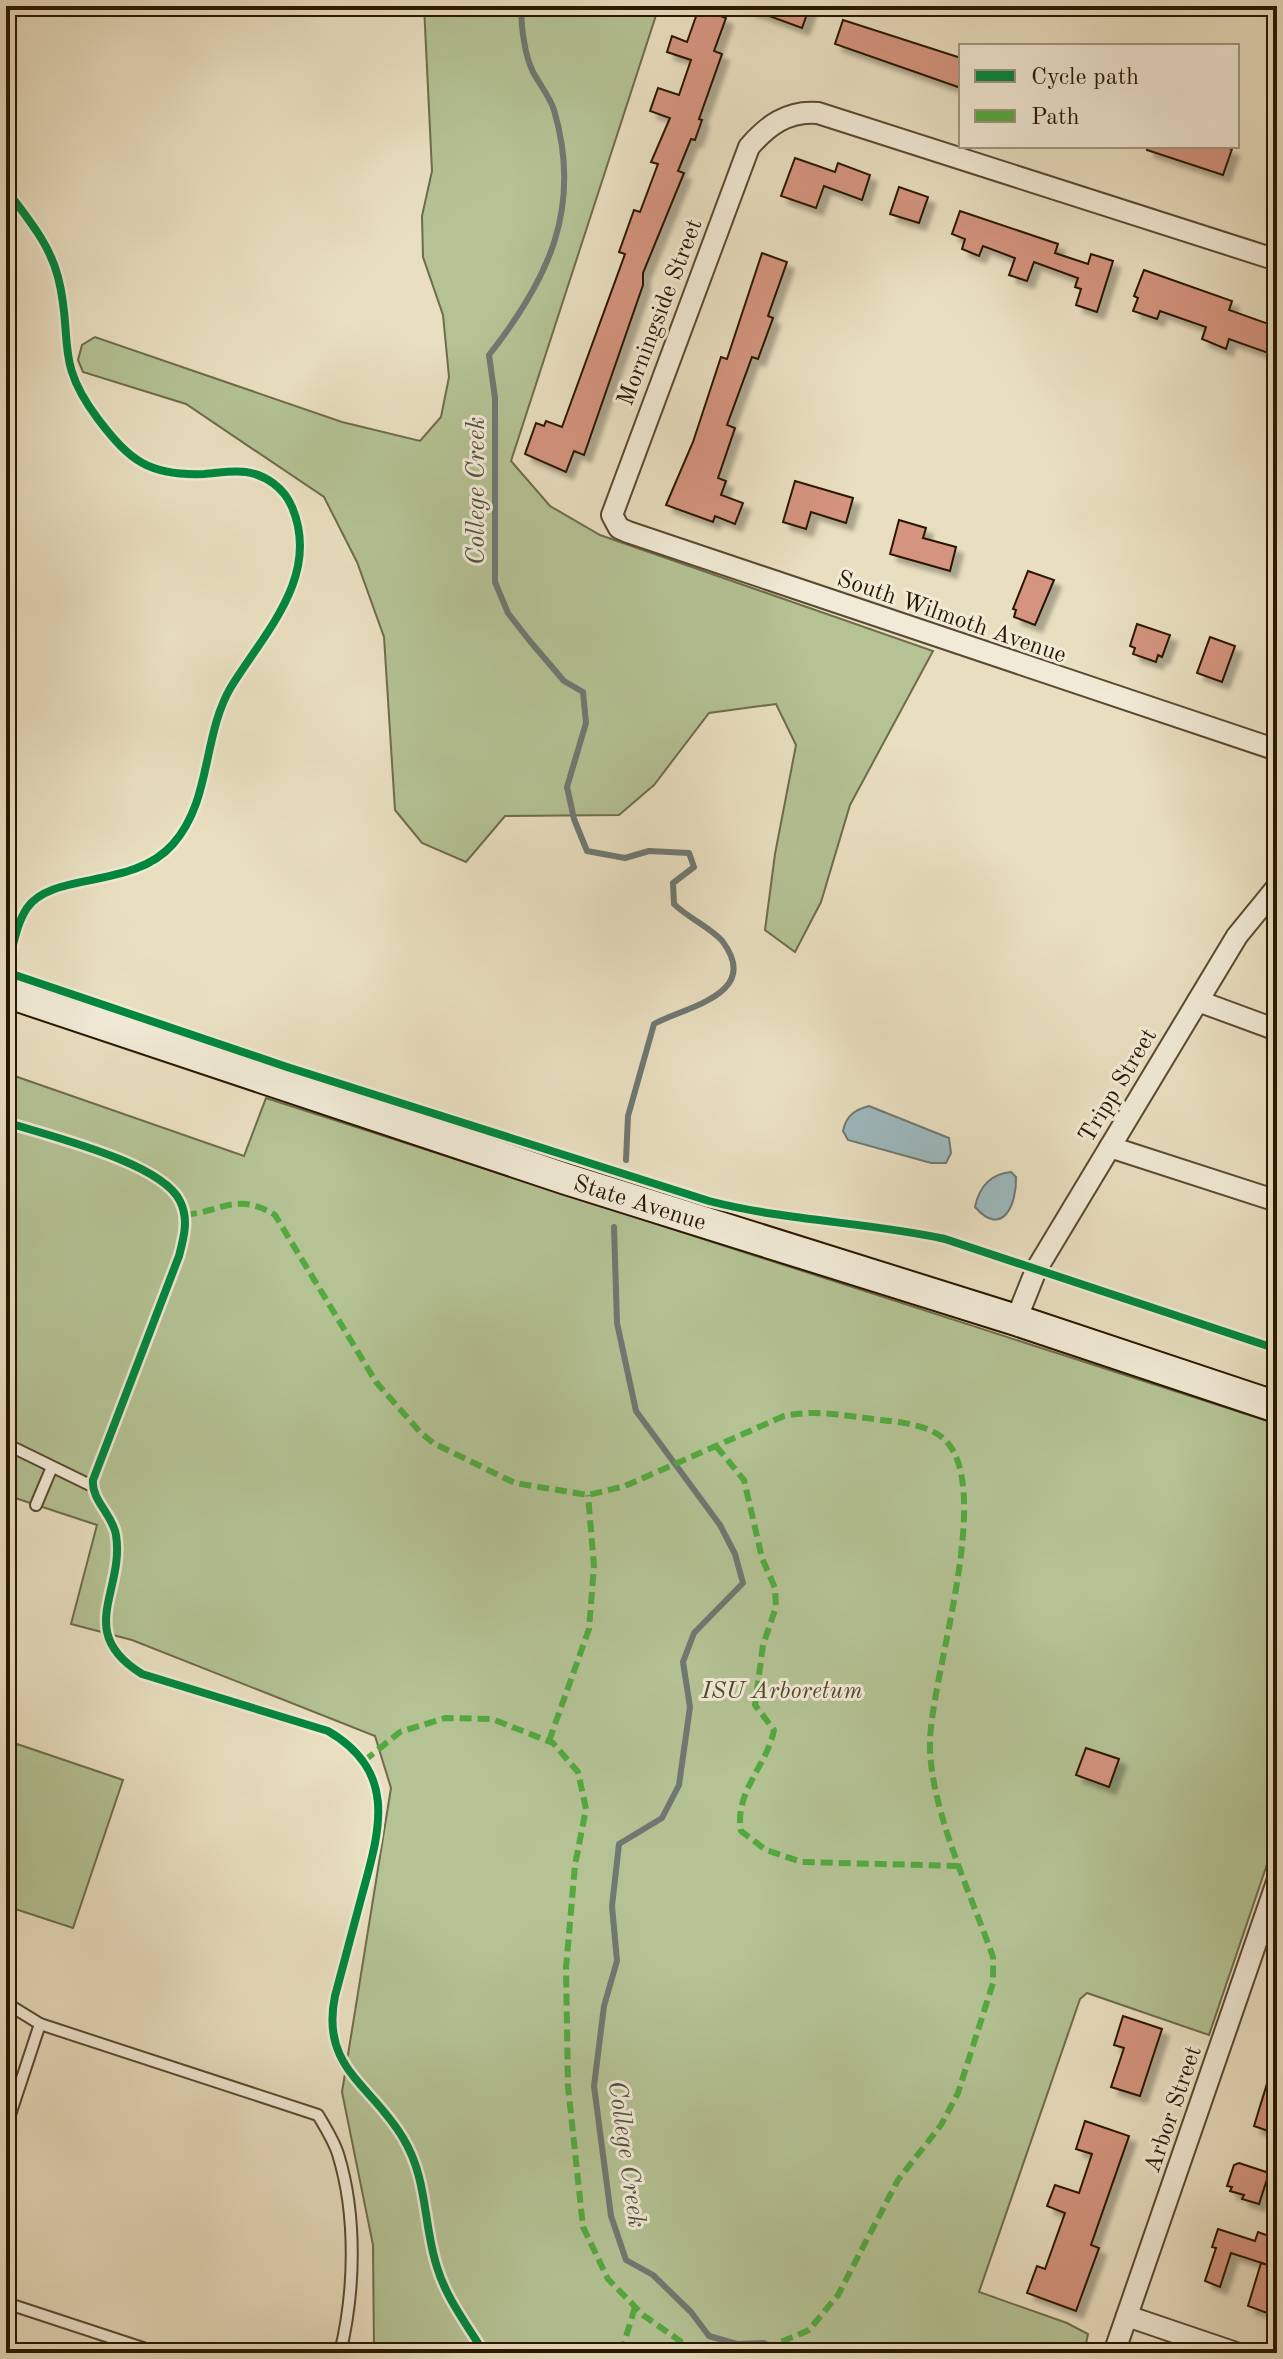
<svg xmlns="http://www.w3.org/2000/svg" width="1283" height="2359" viewBox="0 0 1283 2359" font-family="'Old Standard TT',serif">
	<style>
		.green { fill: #b4c294; stroke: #6e6c4a; stroke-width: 2 }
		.water { fill: #9db9be; stroke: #6f7872; stroke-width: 2 }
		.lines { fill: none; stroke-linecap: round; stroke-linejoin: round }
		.stream { stroke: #6f7872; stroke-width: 6 }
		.building { fill: #d4947f; stroke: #291700; stroke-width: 2; filter: url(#shadow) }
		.lane-casing { stroke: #594930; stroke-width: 14 }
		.street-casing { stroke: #594930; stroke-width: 24 }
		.secondary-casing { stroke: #291700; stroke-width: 34 }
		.lane { stroke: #f1ead6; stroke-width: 10 }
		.street { stroke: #f1ead6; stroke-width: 20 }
		.secondary { stroke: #f1ead6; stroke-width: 30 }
		.quiet { stroke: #53a940; stroke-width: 6; stroke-dasharray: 12 6; stroke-linecap: butt }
		.cycleway-casing { stroke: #f1ead6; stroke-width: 13 }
		.cycleway { stroke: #00873e; stroke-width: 8 }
		.labels { text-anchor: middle; stroke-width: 6; stroke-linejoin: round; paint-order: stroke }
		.street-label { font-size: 24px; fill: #291700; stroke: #f1ead6 }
		.park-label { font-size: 24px; font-style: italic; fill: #534a2c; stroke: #f1ead6 }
		.water-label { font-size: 26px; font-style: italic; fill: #525042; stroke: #f1ead6 }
	</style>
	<defs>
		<filter id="shadow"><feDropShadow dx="7" dy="7" stdDeviation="2" flood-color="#0004"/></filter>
	</defs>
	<rect width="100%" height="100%" fill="#e9dfc0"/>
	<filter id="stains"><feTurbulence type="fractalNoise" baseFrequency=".0025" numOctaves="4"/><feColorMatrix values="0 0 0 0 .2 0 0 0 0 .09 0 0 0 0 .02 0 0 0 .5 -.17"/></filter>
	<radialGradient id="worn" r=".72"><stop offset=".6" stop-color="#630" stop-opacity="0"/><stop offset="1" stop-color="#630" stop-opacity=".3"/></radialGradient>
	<!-- green -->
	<g class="green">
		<polygon points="424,6 659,6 511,461 550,506 600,535 933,651 850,805 821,902 795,952 765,930 775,854 796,745 776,704 709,713 654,785 619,815 505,816 466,862 422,843 395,810 384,637 357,562 324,497 186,404 83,372 78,360 82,345 95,337 342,422 420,441 441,417 449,377 443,315 423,257 422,216 432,171"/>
		<polygon points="6,1073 244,1156 266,1098 1277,1424 1277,1835 1209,2035 1087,1993 1080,1999 979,2292 1067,2323 1088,2334 1084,2353 374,2353 373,2245 342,2092 391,1788 375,1736 132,1640 71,1624 97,1525 6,1495"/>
		<polygon points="17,1744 123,1780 73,1928 6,1906 6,1777"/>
	</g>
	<!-- water -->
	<g class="water">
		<path d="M869 1106 949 1138 951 1153 946 1163H931L848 1140 843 1131C846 1116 854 1110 869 1106Z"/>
		<path d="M1011 1172 1016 1177C1017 1203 1003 1239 975 1207 979 1188 989 1174 1011 1172Z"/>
	</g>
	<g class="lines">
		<!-- stream -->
		<g class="stream">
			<path d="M522 6C520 24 525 56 533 72 540 85 550 97 554 110 583 208 548 280 489 355L495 398V582L508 613 529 640 564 681 583 692 586 723 567 787 574 819 587 851 625 858 649 851 689 853 694 867 673 883 674 904C688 918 713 929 723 942 762 995 684 1007 654 1024L628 1116 626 1160"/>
			<polyline points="614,1227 617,1323 636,1411 720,1525 735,1554 743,1583 694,1633 683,1662 690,1707 679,1785 662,1818 619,1844 612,1906 617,1961 604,2006 594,2086 611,2216 626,2260 653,2275 691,2312 709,2336 737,2344 764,2343 785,2353"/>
		</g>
	</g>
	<!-- building -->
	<g class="building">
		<polygon points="742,6 810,6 802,28"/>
		<polygon points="699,8 726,18 714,51 722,54 699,119 702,120 695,140 691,139 678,171 684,173 643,273 643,285 584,455 574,451 566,472 525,454 536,423 544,426 546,421 562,427 625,254 619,252 634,210 640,212 658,164 651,162 670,118 650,111 658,88 679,95 691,60 667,52 672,36 687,42"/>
		<polygon points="843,20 961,58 961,88 835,44"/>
		<polygon points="1147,146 1222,146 1232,149 1223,175 1147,150"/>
		<polygon points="795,158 835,172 838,163 870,175 862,200 824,186 816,208 781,196"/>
		<polygon points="899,187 928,197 919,223 890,214"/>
		<polygon points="960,211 1058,244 1055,253 1088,264 1091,254 1113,261 1097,312 1076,305 1081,289 1075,287 1078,278 1034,262 1027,281 1009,275 1015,258 983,246 979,256 962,249 965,239 952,234"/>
		<polygon points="762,253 787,262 768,316 773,318 758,359 752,357 727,425 735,428 718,478 726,481 721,495 743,503 735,524 715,516 713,522 666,505 693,442 721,357 727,359"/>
		<polygon points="1144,270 1232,301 1229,310 1277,327 1277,356 1229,339 1226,349 1202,339 1206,327 1160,311 1157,319 1133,311 1138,298 1134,296"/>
		<polygon points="795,481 853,498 846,523 811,512 806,529 783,522"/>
		<polygon points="899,520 926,528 923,538 956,547 950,571 890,554"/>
		<polygon points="1028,571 1054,580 1035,625 1014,617 1016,610 1013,609"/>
		<polygon points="1137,624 1170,635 1162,657 1158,655 1156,662 1133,654 1135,648 1130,646"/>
		<polygon points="1210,637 1235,646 1222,682 1197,673"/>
		<polygon points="1086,1748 1119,1759 1109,1787 1076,1775"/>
		<polygon points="1123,2016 1162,2029 1140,2096 1111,2087 1124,2048 1114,2045"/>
		<polygon points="1273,2064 1277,2065 1277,2134 1254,2126"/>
		<polygon points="1085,2121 1129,2136 1091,2245 1099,2248 1076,2311 1027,2293 1037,2266 1045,2269 1065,2213 1047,2206 1055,2185 1079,2193 1092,2154 1076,2149"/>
		<polygon points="1239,2163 1269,2173 1259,2204 1242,2199 1244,2195 1230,2191 1232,2187 1227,2186 1234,2165"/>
		<polygon points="1218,2229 1255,2241 1258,2232 1277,2239 1268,2265 1231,2253 1220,2287 1205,2281 1216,2248 1212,2247"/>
		<polygon points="1261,2263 1277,2268 1277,2295 1270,2314 1248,2306"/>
	</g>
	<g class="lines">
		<!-- lane casing -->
		<g class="lane-casing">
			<g id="lane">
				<polyline points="6,1444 92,1486"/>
				<polyline points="36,1505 52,1467"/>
				<path d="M6 2003 40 2024 318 2115C325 2127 334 2141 338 2154 357 2215 355 2292 340 2353"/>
				<polyline points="6,2127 40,2024"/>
				<polyline points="6,2303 158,2353"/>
			</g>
		</g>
		<!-- street casing -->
		<g class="street-casing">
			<g id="street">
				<path d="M1277 260 818 113C788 110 767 126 749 147L612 515 619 528 628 532 1277 750"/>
				<polyline points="1198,1001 1277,1030"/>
				<polyline points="1110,1147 1277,1201"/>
				<polyline points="1016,1320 1036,1270 1237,936 1277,887"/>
				<polyline points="1127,2316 1236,2353"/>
				<polyline points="1114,2353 1277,1882"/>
			</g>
		</g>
		<!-- secondary casing -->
		<g class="secondary-casing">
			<g id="secondary">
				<path id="s1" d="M6 992 566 1179 1016 1320 1277 1407"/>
			</g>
		</g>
		<!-- lane -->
		<use href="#lane" class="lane"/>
		<!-- street -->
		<use href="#street" class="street"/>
		<!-- secondary -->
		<use href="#secondary" class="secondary"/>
		<!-- quiet -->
		<g class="quiet">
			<path d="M185 1215C222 1211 238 1192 275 1215L376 1382 420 1432 433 1443 515 1483 588 1495 625 1486 784 1416C816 1409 848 1416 881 1420 901 1422 929 1425 944 1439 996 1487 931 1675 930 1742 929 1807 971 1894 993 1957V1983L958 2093 941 2125 898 2180 838 2295 809 2330 755 2353"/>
			<path d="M716 1446 744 1480 762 1558 775 1588 776 1607 763 1645 755 1705 774 1730C767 1766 734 1792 741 1831L766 1850 802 1862 961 1866"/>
			<polyline points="549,1741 589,1629 594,1566 588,1495"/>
			<polyline points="364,1761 400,1732 445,1718 492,1719 553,1743 578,1772 586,1809 575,1865 566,1968 568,2086 583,2227 608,2279 643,2315 690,2348 709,2353"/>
			<polyline points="621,2353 635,2307"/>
		</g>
		<!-- cycleway casing -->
		<g class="cycleway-casing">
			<g id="cycleway">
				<path d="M6 189C26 217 49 242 58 277 74 338 53 360 98 419 130 461 149 476 204 474 218 473 232 470 246 472 266 475 284 488 292 507 321 576 265 632 231 687 202 736 212 800 173 844 133 890 52 871 27 908 15 926 13 950 6 971"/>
				<path d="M6 972 287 1067 709 1201C786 1221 867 1222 945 1239L1277 1349"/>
				<path d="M6 1122C48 1136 161 1162 180 1201 189 1219 184 1237 179 1256L93 1480C91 1500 113 1515 116 1535 125 1591 74 1632 142 1674L328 1731C398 1772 380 1829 362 1895 353 1929 344 1962 335 1996 320 2068 372 2085 403 2138 428 2179 423 2224 437 2267 446 2298 468 2326 484 2353"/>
			</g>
		</g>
		<!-- cycleway -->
		<use href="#cycleway" class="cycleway"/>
	</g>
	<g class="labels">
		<!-- street labels -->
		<g class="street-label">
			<text transform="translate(659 312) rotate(-69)" y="8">Morningside Street</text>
			<text transform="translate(952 616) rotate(19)" y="8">South Wilmoth Avenue</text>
			<text transform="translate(1117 1085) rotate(-59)" y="8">Tripp Street</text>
			<text dy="8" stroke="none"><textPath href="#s1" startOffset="668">State Avenue</textPath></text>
			<text transform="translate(1172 2109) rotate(-71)" y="8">Arbor Street</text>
		</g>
		<!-- park labels -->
		<g class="park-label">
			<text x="782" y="1698">ISU Arboretum</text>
		</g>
		<!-- water labels -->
		<g class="water-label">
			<text transform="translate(475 491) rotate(-90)" y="9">College Creek</text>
			<text transform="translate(628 2154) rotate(82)" y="9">College Creek</text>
		</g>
	</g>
	<!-- margin -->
	<rect width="1283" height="2359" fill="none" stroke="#e9dfc0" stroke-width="32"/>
	<rect x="8" y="8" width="1267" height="2343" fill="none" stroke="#291700" stroke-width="4"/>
	<rect x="16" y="16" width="1251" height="2327" fill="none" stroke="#291700" stroke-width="2"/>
	<!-- legend -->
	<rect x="959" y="44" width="280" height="104" fill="#f1ead6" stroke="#a19680" stroke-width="2"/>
	<rect x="975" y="70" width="40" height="12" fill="#00873e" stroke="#a19680" stroke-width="2"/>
	<text x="1031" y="84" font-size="24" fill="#291700">Cycle path</text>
	<rect x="975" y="110" width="40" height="12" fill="#53a940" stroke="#a19680" stroke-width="2"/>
	<text x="1031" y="124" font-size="24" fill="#291700">Path</text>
	<rect width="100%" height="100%" filter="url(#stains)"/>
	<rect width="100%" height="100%" fill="url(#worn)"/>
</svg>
